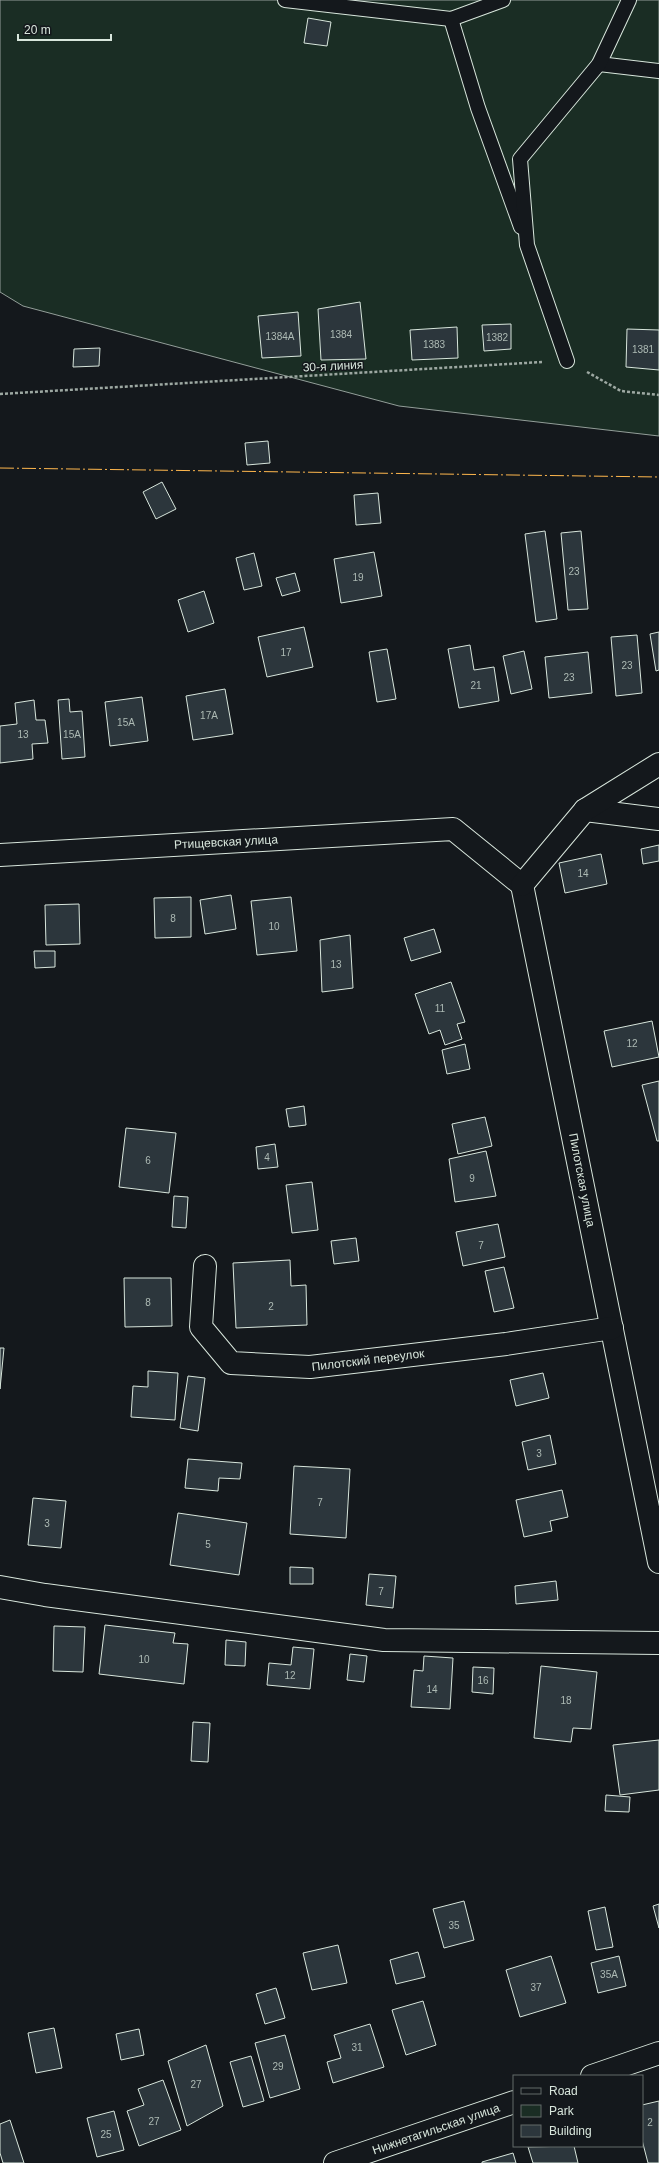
<svg xmlns="http://www.w3.org/2000/svg" width="659" height="2163" viewBox="0 0 659 2163" font-family="Arial,sans-serif">
	<style>
		.green { fill: #1a2d24; stroke: #939e99 }
		.building { fill: #2c363c; stroke: #d8e6dc }
		.lines { fill: none; stroke-linecap: round; stroke-linejoin: round }
		.lane-casing { stroke: #d8e6dc; stroke-width: 16 }
		.street-casing { stroke: #d8e6dc; stroke-width: 24 }
		.path { stroke: #9da8a2; stroke-width: 2.5; stroke-dasharray: 3 2; stroke-linecap: butt }
		.lane { stroke: #14181c; stroke-width: 14 }
		.street { stroke: #14181c; stroke-width: 22 }
		.power { stroke: #ffb74d; stroke-width: 1; stroke-dasharray: 14 3 2 3; stroke-linecap: butt }
		.labels { text-anchor: middle; stroke-width: 3; stroke-linejoin: round; paint-order: stroke }
		.number-label { font-size: 10px; fill: #adbab4 }
		.street-label { font-size: 12px; fill: #d8e6dc; stroke: #14181c }
	</style>
	<rect width="100%" height="100%" fill="#14181c"/>
	<!-- green -->
	<polygon class="green" points="0,0 659,0 659,436 399,406 23,306 0,292"/>
	<!-- building -->
	<g class="building">
		<polygon points="308,18 331,22 327,46 304,43"/>
		<polygon points="360,302 366,359 321,360 318,309"/>
		<polygon points="298,312 301,356 262,358 258,316"/>
		<polygon points="511,324 511,349 484,351 482,325"/>
		<polygon points="457,327 458,358 412,360 410,330"/>
		<polygon points="627,329 659,330 659,370 626,367"/>
		<polygon points="100,348 99,366 73,367 74,349"/>
		<polygon points="268,441 270,463 247,465 245,443"/>
		<polygon points="162,482 176,509 156,519 143,492"/>
		<polygon points="378,493 381,523 356,525 354,495"/>
		<polygon points="545,531 557,619 536,622 525,534"/>
		<polygon points="581,531 588,609 568,610 561,533"/>
		<polygon points="374,552 382,596 341,603 334,559"/>
		<polygon points="254,553 262,586 244,590 236,558"/>
		<polygon points="295,573 300,591 282,596 276,578"/>
		<polygon points="204,591 214,623 188,632 178,600"/>
		<polygon points="304,627 313,667 267,677 258,637"/>
		<polygon points="659,632 659,670 656,671 650,634"/>
		<polygon points="637,635 642,693 616,696 611,637"/>
		<polygon points="470,645 474,670 494,667 499,701 459,708 448,649"/>
		<polygon points="387,649 396,699 377,702 369,652"/>
		<polygon points="524,651 532,689 511,694 503,656"/>
		<polygon points="588,652 592,693 549,698 545,657"/>
		<polygon points="225,689 233,734 193,740 186,696"/>
		<polygon points="142,697 148,741 110,746 105,702"/>
		<polygon points="69,699 70,712 82,711 85,757 62,759 58,700"/>
		<polygon points="34,700 36,720 45,720 48,743 32,744 33,759 0,763 0,726 17,724 15,703"/>
		<polygon points="659,845 659,861 643,864 641,849"/>
		<polygon points="601,854 607,884 565,893 559,863"/>
		<polygon points="231,895 236,929 205,934 200,900"/>
		<polygon points="191,897 191,937 155,938 154,898"/>
		<polygon points="291,897 297,951 257,955 251,901"/>
		<polygon points="79,904 80,944 46,945 45,905"/>
		<polygon points="434,929 441,952 411,961 404,938"/>
		<polygon points="350,935 353,988 322,992 320,940"/>
		<polygon points="34,951 55,951 55,967 35,968"/>
		<polygon points="451,982 465,1022 457,1024 462,1039 445,1045 440,1030 429,1034 415,994"/>
		<polygon points="652,1021 659,1057 612,1067 604,1031"/>
		<polygon points="465,1044 470,1069 447,1074 442,1050"/>
		<polygon points="659,1081 659,1141 657,1141 642,1085"/>
		<polygon points="304,1106 306,1125 289,1127 286,1109"/>
		<polygon points="485,1117 492,1146 458,1154 452,1124"/>
		<polygon points="126,1128 176,1133 169,1193 119,1187"/>
		<polygon points="275,1144 278,1167 258,1169 256,1147"/>
		<polygon points="486,1151 496,1196 455,1202 449,1159"/>
		<polygon points="312,1182 318,1230 292,1233 286,1185"/>
		<polygon points="174,1196 188,1197 186,1228 172,1227"/>
		<polygon points="498,1224 505,1257 463,1266 456,1232"/>
		<polygon points="356,1238 359,1261 334,1264 331,1241"/>
		<polygon points="290,1260 291,1286 306,1285 307,1325 236,1328 233,1263"/>
		<polygon points="504,1267 514,1308 494,1312 485,1271"/>
		<polygon points="124,1278 171,1278 172,1326 125,1327"/>
		<polygon points="0,1348 4,1348 0,1389"/>
		<polygon points="148,1371 178,1373 175,1420 131,1417 133,1386 148,1387"/>
		<polygon points="543,1373 549,1398 516,1406 510,1380"/>
		<polygon points="188,1376 205,1378 198,1431 180,1428"/>
		<polygon points="550,1435 556,1464 528,1470 522,1442"/>
		<polygon points="188,1459 242,1463 240,1479 219,1478 218,1491 185,1488"/>
		<polygon points="294,1466 350,1469 346,1538 290,1534"/>
		<polygon points="562,1490 568,1517 550,1521 552,1531 524,1537 516,1500"/>
		<polygon points="33,1498 66,1501 61,1548 28,1545"/>
		<polygon points="178,1513 247,1523 239,1575 170,1565"/>
		<polygon points="290,1567 313,1568 313,1584 290,1584"/>
		<polygon points="369,1574 396,1576 393,1608 366,1605"/>
		<polygon points="556,1581 558,1600 516,1604 515,1586"/>
		<polygon points="105,1625 175,1633 173,1643 188,1644 184,1684 99,1674"/>
		<polygon points="54,1626 85,1627 83,1672 53,1671"/>
		<polygon points="226,1640 246,1642 245,1666 225,1665"/>
		<polygon points="293,1647 314,1649 310,1689 267,1685 269,1663 291,1665"/>
		<polygon points="350,1654 367,1656 364,1682 347,1680"/>
		<polygon points="424,1656 453,1658 450,1709 411,1707 414,1670 423,1671"/>
		<polygon points="541,1666 597,1672 591,1729 573,1728 571,1742 534,1738"/>
		<polygon points="473,1667 494,1668 493,1694 472,1692"/>
		<polygon points="193,1722 210,1723 208,1762 191,1761"/>
		<polygon points="659,1740 659,1790 620,1795 613,1745"/>
		<polygon points="606,1795 630,1797 629,1812 605,1811"/>
		<polygon points="464,1901 474,1940 444,1948 433,1909"/>
		<polygon points="659,1904 659,1928 653,1906"/>
		<polygon points="605,1907 613,1947 596,1950 588,1911"/>
		<polygon points="338,1945 347,1983 312,1990 303,1953"/>
		<polygon points="418,1952 425,1977 396,1984 390,1960"/>
		<polygon points="551,1956 566,2003 520,2017 506,1970"/>
		<polygon points="619,1956 626,1986 598,1993 591,1963"/>
		<polygon points="276,1988 285,2018 265,2024 256,1994"/>
		<polygon points="423,2001 436,2045 406,2055 392,2010"/>
		<polygon points="370,2024 384,2067 333,2083 327,2062 341,2058 334,2035"/>
		<polygon points="54,2028 62,2068 36,2073 28,2033"/>
		<polygon points="139,2029 144,2055 121,2060 116,2034"/>
		<polygon points="285,2035 300,2089 270,2098 255,2043"/>
		<polygon points="206,2045 223,2106 187,2126 168,2061"/>
		<polygon points="251,2056 264,2101 243,2107 230,2062"/>
		<polygon points="163,2080 181,2130 139,2146 127,2111 144,2105 138,2089"/>
		<polygon points="659,2101 659,2163 648,2163 642,2140 642,2105"/>
		<polygon points="114,2111 124,2150 97,2157 87,2118"/>
		<polygon points="10,2120 24,2163 3,2163 0,2153 0,2124"/>
		<polygon points="574,2146 578,2163 533,2163 528,2147"/>
		<polygon points="513,2153 516,2163 482,2163 482,2162"/>
	</g>
	<g class="lines">
		<!-- lane casing -->
		<g class="lane-casing">
			<g id="lane">
				<polyline points="285,0 451,19 503,0"/>
				<polyline points="451,19 478,108 521,227"/>
				<polyline points="599,64 659,71"/>
				<polyline points="567,361 527,245 520,159 599,64 629,0"/>
			</g>
		</g>
		<!-- street casing -->
		<g class="street-casing">
			<g id="street">
				<polyline points="585,810 659,819"/>
				<polyline points="0,855 453,829 522,885 659,1562"/>
				<polyline points="522,885 585,810 659,764"/>
				<polyline points="205,1266 201,1327 231,1363 310,1367 506,1344 612,1328"/>
				<polyline points="0,1587 45,1595 384,1640 659,1643"/>
				<polyline points="592,2076 659,2053"/>
				<polyline points="335,2163 514,2102"/>
			</g>
		</g>
		<!-- path -->
		<g class="path">
			<polyline points="587,372 621,391 659,395"/>
			<polyline points="0,394 542,362"/>
		</g>
		<!-- lane -->
		<use href="#lane" class="lane"/>
		<!-- street -->
		<use href="#street" class="street"/>
		<!-- power -->
		<polyline class="power" points="0,468 659,477"/>
	</g>
	<g class="labels">
		<!-- number labels -->
		<g class="number-label">
			<text x="341" y="338">1384</text>
			<text x="280" y="340">1384А</text>
			<text x="497" y="341">1382</text>
			<text x="434" y="348">1383</text>
			<text x="643" y="353">1381</text>
			<text x="574" y="575">23</text>
			<text x="358" y="581">19</text>
			<text x="286" y="656">17</text>
			<text x="627" y="669">23</text>
			<text x="569" y="681">23</text>
			<text x="476" y="689">21</text>
			<text x="209" y="719">17А</text>
			<text x="126" y="726">15А</text>
			<text x="23" y="738">13</text>
			<text x="72" y="738">15А</text>
			<text x="583" y="877">14</text>
			<text x="173" y="922">8</text>
			<text x="274" y="930">10</text>
			<text x="336" y="968">13</text>
			<text x="440" y="1012">11</text>
			<text x="632" y="1047">12</text>
			<text x="267" y="1161">4</text>
			<text x="148" y="1164">6</text>
			<text x="472" y="1182">9</text>
			<text x="481" y="1249">7</text>
			<text x="148" y="1306">8</text>
			<text x="271" y="1310">2</text>
			<text x="539" y="1457">3</text>
			<text x="320" y="1506">7</text>
			<text x="47" y="1527">3</text>
			<text x="208" y="1548">5</text>
			<text x="381" y="1595">7</text>
			<text x="144" y="1663">10</text>
			<text x="290" y="1679">12</text>
			<text x="483" y="1684">16</text>
			<text x="432" y="1693">14</text>
			<text x="566" y="1704">18</text>
			<text x="454" y="1929">35</text>
			<text x="609" y="1978">35А</text>
			<text x="536" y="1991">37</text>
			<text x="357" y="2051">31</text>
			<text x="278" y="2070">29</text>
			<text x="196" y="2088">27</text>
			<text x="154" y="2125">27</text>
			<text x="650" y="2126">2</text>
			<text x="106" y="2138">25</text>
		</g>
		<!-- street labels -->
		<g class="street-label">
			<text transform="translate(333 366) rotate(-3)" y="4">30-я линия</text>
			<text transform="translate(226 842) rotate(-3)" y="4">Ртищевская улица</text>
			<text transform="translate(582 1180) rotate(79)" y="4">Пилотская улица</text>
			<text transform="translate(368 1360) rotate(-7)" y="4">Пилотский переулок</text>
			<text transform="translate(436 2129) rotate(-19)" y="4">Нижнетагильская улица</text>
		</g>
	</g>
	<!-- legend -->
	<rect x="513" y="2075" width="130" height="72" fill="#14181c" stroke="#626a69"/>
	<rect x="521" y="2088" width="20" height="6" fill="#14181c" stroke="#626a69"/>
	<text x="549" y="2095" font-size="12" fill="#d8e6dc">Road</text>
	<rect x="521" y="2105" width="20" height="12" fill="#1a2d24" stroke="#626a69"/>
	<text x="549" y="2115" font-size="12" fill="#d8e6dc">Park</text>
	<rect x="521" y="2125" width="20" height="12" fill="#2c363c" stroke="#626a69"/>
	<text x="549" y="2135" font-size="12" fill="#d8e6dc">Building</text>
	<!-- scale -->
	<path d="M18 34v6h93v-6" fill="none" stroke="#d8e6dc" stroke-width="2"/>
	<text x="24" y="34" font-size="12" fill="#d8e6dc" stroke="#14181c" stroke-width="3" paint-order="stroke">20 m</text>
</svg>
